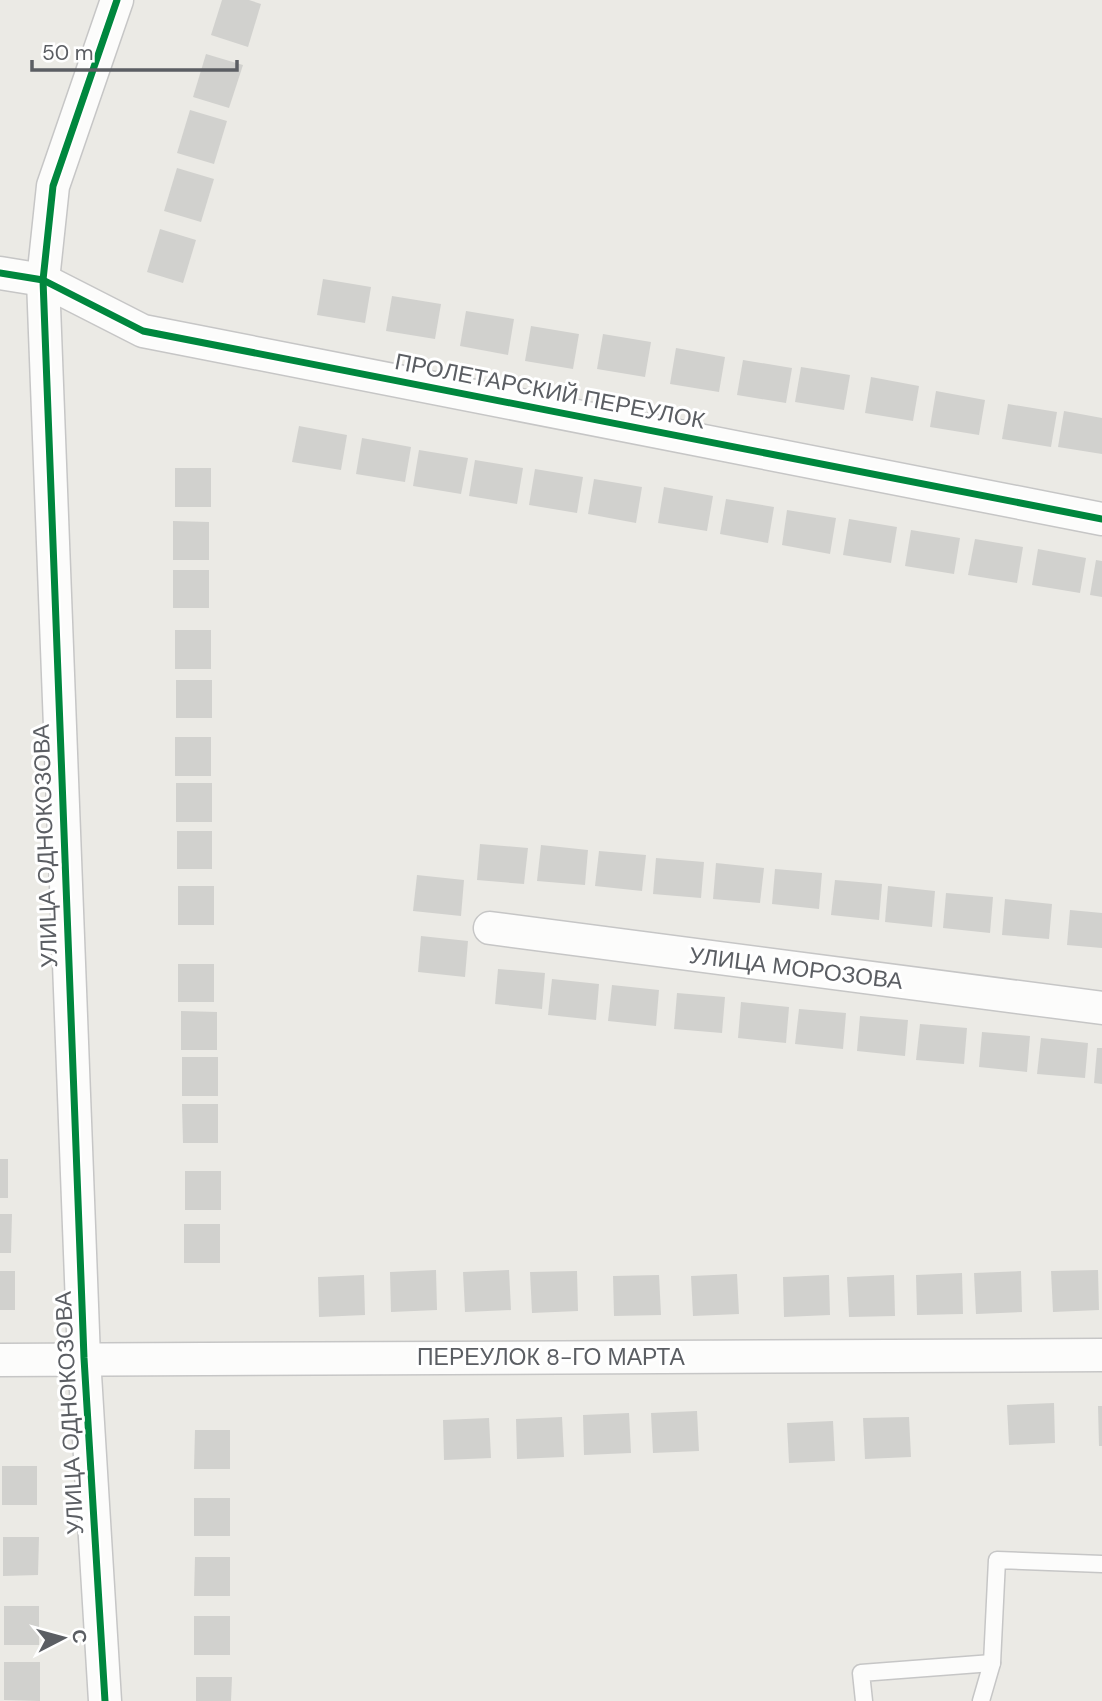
<svg xmlns="http://www.w3.org/2000/svg" width="1102" height="1701" viewBox="0 0 1102 1701" font-family="'DM Sans',sans-serif">
	<style>
		.building { fill: #d1d1ce }
		.lines { fill: none; stroke-linecap: round; stroke-linejoin: round }
		.lane-casing { stroke: #c6c6c6; stroke-width: 19 }
		.street-casing { stroke: #c6c6c6; stroke-width: 35 }
		.lane { stroke: #fcfcfb; stroke-width: 16 }
		.street { stroke: #fcfcfb; stroke-width: 32 }
		.cycleway-casing { stroke: #fff; stroke-width: 11 }
		.cycleway { stroke: #00873e; stroke-width: 7 }
		.labels { text-anchor: middle; stroke-width: 6; stroke-linejoin: round; paint-order: stroke }
		.street-label { font-size: 23px; fill: #5b5e63; stroke: #fff }
	</style>
	<rect width="100%" height="100%" fill="#ebeae5"/>
	<!-- building -->
	<g class="building">
		<polygon points="222,0 249,0 261,4 248,47 211,35"/>
		<polygon points="206,54 243,65 229,108 193,97"/>
		<polygon points="190,110 227,121 214,164 177,153"/>
		<polygon points="177,168 214,179 201,222 164,211"/>
		<polygon points="160,229 196,240 183,283 147,272"/>
		<polygon points="323,279 371,287 365,323 317,315"/>
		<polygon points="392,296 441,304 435,339 386,331"/>
		<polygon points="466,311 514,319 508,355 460,346"/>
		<polygon points="531,326 579,334 573,369 525,361"/>
		<polygon points="603,334 651,342 645,377 597,369"/>
		<polygon points="676,348 725,357 719,392 670,384"/>
		<polygon points="743,360 792,368 786,403 737,395"/>
		<polygon points="801,367 850,375 844,410 795,402"/>
		<polygon points="871,377 919,386 913,421 865,413"/>
		<polygon points="936,391 985,400 979,435 930,427"/>
		<polygon points="1008,404 1057,412 1051,447 1002,439"/>
		<polygon points="1064,411 1102,418 1102,454 1058,447"/>
		<polygon points="299,426 347,435 341,470 292,462"/>
		<polygon points="362,438 411,447 405,482 356,474"/>
		<polygon points="419,450 468,458 461,494 413,486"/>
		<polygon points="475,460 523,468 517,504 469,496"/>
		<rect x="175" y="468" width="36" height="39"/>
		<polygon points="535,469 583,477 577,513 529,505"/>
		<polygon points="594,479 642,487 636,523 588,514"/>
		<polygon points="664,487 713,496 707,531 658,523"/>
		<polygon points="726,499 774,507 768,543 720,534"/>
		<polygon points="787,510 836,518 830,554 782,545"/>
		<polygon points="849,519 897,527 891,563 843,555"/>
		<polygon points="173,521 209,522 209,560 173,560"/>
		<polygon points="911,530 960,538 954,574 905,566"/>
		<polygon points="975,539 1023,547 1017,583 968,575"/>
		<polygon points="1038,549 1086,558 1080,593 1032,585"/>
		<polygon points="1096,560 1102,561 1102,597 1090,595"/>
		<rect x="173" y="570" width="36" height="38"/>
		<rect x="175" y="630" width="36" height="39"/>
		<rect x="176" y="680" width="36" height="38"/>
		<rect x="175" y="737" width="36" height="39"/>
		<rect x="176" y="783" width="36" height="39"/>
		<rect x="177" y="831" width="35" height="38"/>
		<polygon points="480,844 528,848 524,884 477,880"/>
		<polygon points="541,845 588,850 585,885 537,881"/>
		<polygon points="599,851 646,855 642,891 595,886"/>
		<polygon points="656,858 704,862 701,898 653,894"/>
		<polygon points="716,863 764,868 760,903 713,899"/>
		<polygon points="775,869 822,873 819,909 772,904"/>
		<polygon points="417,875 464,880 461,916 413,911"/>
		<polygon points="835,880 882,884 879,920 831,915"/>
		<rect x="178" y="886" width="36" height="39"/>
		<polygon points="888,886 935,891 932,927 885,922"/>
		<polygon points="946,893 993,897 990,933 943,928"/>
		<polygon points="1005,899 1052,904 1049,939 1002,935"/>
		<polygon points="1070,910 1102,913 1102,948 1067,945"/>
		<polygon points="421,936 468,941 465,977 418,972"/>
		<rect x="178" y="964" width="36" height="38"/>
		<polygon points="498,969 545,973 542,1009 495,1004"/>
		<polygon points="552,979 599,984 596,1020 548,1015"/>
		<polygon points="612,985 659,990 656,1026 608,1021"/>
		<polygon points="677,993 725,997 722,1033 674,1029"/>
		<polygon points="741,1002 789,1007 786,1043 738,1038"/>
		<polygon points="799,1009 846,1013 843,1049 795,1044"/>
		<polygon points="181,1011 217,1012 217,1050 181,1050"/>
		<polygon points="860,1016 908,1020 905,1056 857,1051"/>
		<polygon points="920,1024 967,1028 964,1064 916,1060"/>
		<polygon points="982,1032 1030,1036 1027,1072 979,1067"/>
		<polygon points="1041,1038 1088,1043 1085,1078 1037,1074"/>
		<polygon points="1097,1048 1102,1048 1102,1084 1094,1083"/>
		<rect x="182" y="1057" width="36" height="39"/>
		<polygon points="182,1104 218,1104 218,1143 183,1143"/>
		<rect x="0" y="1159" width="8" height="39"/>
		<rect x="185" y="1171" width="36" height="39"/>
		<polygon points="0,1214 12,1214 11,1253 0,1253"/>
		<rect x="184" y="1224" width="36" height="39"/>
		<polygon points="436,1270 437,1310 391,1312 390,1272"/>
		<polygon points="509,1270 511,1310 465,1312 463,1272"/>
		<polygon points="1098,1270 1099,1310 1053,1312 1051,1271"/>
		<rect x="0" y="1271" width="15" height="39"/>
		<polygon points="577,1271 578,1311 532,1313 530,1272"/>
		<polygon points="1021,1271 1022,1312 976,1314 974,1273"/>
		<polygon points="962,1273 963,1314 917,1315 916,1275"/>
		<polygon points="737,1274 739,1314 693,1316 691,1276"/>
		<polygon points="364,1275 365,1315 319,1317 318,1277"/>
		<polygon points="659,1275 661,1315 614,1316 613,1276"/>
		<polygon points="829,1275 830,1315 784,1317 783,1277"/>
		<polygon points="894,1275 895,1316 849,1317 847,1277"/>
		<polygon points="1054,1403 1055,1443 1009,1445 1007,1405"/>
		<polygon points="1098,1406 1102,1406 1102,1446 1099,1446"/>
		<polygon points="697,1411 699,1451 653,1453 651,1413"/>
		<polygon points="629,1413 631,1453 584,1455 583,1415"/>
		<polygon points="562,1417 564,1457 517,1459 516,1419"/>
		<polygon points="909,1417 911,1457 865,1459 863,1418"/>
		<polygon points="489,1418 491,1458 444,1460 443,1420"/>
		<polygon points="833,1421 835,1461 789,1463 787,1423"/>
		<polygon points="195,1430 230,1430 230,1469 194,1469"/>
		<rect x="2" y="1466" width="35" height="39"/>
		<rect x="194" y="1498" width="36" height="38"/>
		<polygon points="3,1537 39,1537 38,1575 3,1576"/>
		<polygon points="195,1557 230,1557 230,1596 194,1596"/>
		<rect x="4" y="1606" width="35" height="39"/>
		<rect x="194" y="1616" width="36" height="39"/>
		<polygon points="4,1662 40,1662 40,1701 4,1700"/>
		<polygon points="196,1677 232,1677 231,1701 196,1701"/>
	</g>
	<g class="lines">
		<!-- lane casing -->
		<g class="lane-casing">
			<g id="lane">
				<polyline points="864,1701 861,1673 992,1663"/>
				<polyline points="981,1701 992,1663 997,1560 1102,1564"/>
			</g>
		</g>
		<!-- street casing -->
		<g class="street-casing">
			<g id="street">
				<polyline points="0,273 43,280 143,331 1102,519"/>
				<polyline points="490,928 1102,1008"/>
				<polyline points="0,1360 1102,1355"/>
				<polyline points="105,1701 84,1358 43,280 53,186 117,0"/>
			</g>
		</g>
		<!-- lane -->
		<use href="#lane" class="lane"/>
		<!-- street -->
		<use href="#street" class="street"/>
		<!-- cycleway casing -->
		<g class="cycleway-casing">
			<g id="cycleway">
				<polyline points="0,273 43,280 143,331 1102,519"/>
				<polyline points="105,1701 84,1358 43,280 53,186 117,0"/>
			</g>
		</g>
		<!-- cycleway -->
		<use href="#cycleway" class="cycleway"/>
	</g>
	<g class="labels">
		<!-- street labels -->
		<g class="street-label">
			<text transform="translate(550 391) rotate(11)" y="8">ПРОЛЕТАРСКИЙ ПЕРЕУЛОК</text>
			<text transform="translate(45 846) rotate(-92)" y="8">УЛИЦА ОДНОКОЗОВА</text>
			<text transform="translate(796 968) rotate(7)" y="8">УЛИЦА МОРОЗОВА</text>
			<text x="551" y="1365">ПЕРЕУЛОК 8-ГО МАРТА</text>
			<text transform="translate(69 1413) rotate(-93)" y="8">УЛИЦА ОДНОКОЗОВА</text>
		</g>
	</g>
	<!-- north arrow -->
	<g transform="translate(63 1638) rotate(84)" stroke="#ffffff" stroke-width="5" paint-order="stroke">
	<path d="M0-5L12 26L0 18L-12 26Z" fill="#5b5e63"/>
	<text y="-10" font-size="19" font-weight="bold" text-anchor="middle" fill="#5b5e63">С</text>
	</g>
	<!-- scale -->
	<path d="M32 60v10h205v-10" fill="none" stroke="#5b5e63" stroke-width="3.5"/>
	<text x="42" y="60" font-size="21" fill="#5b5e63" stroke="#ffffff" stroke-width="5" paint-order="stroke">50 m</text>
</svg>
